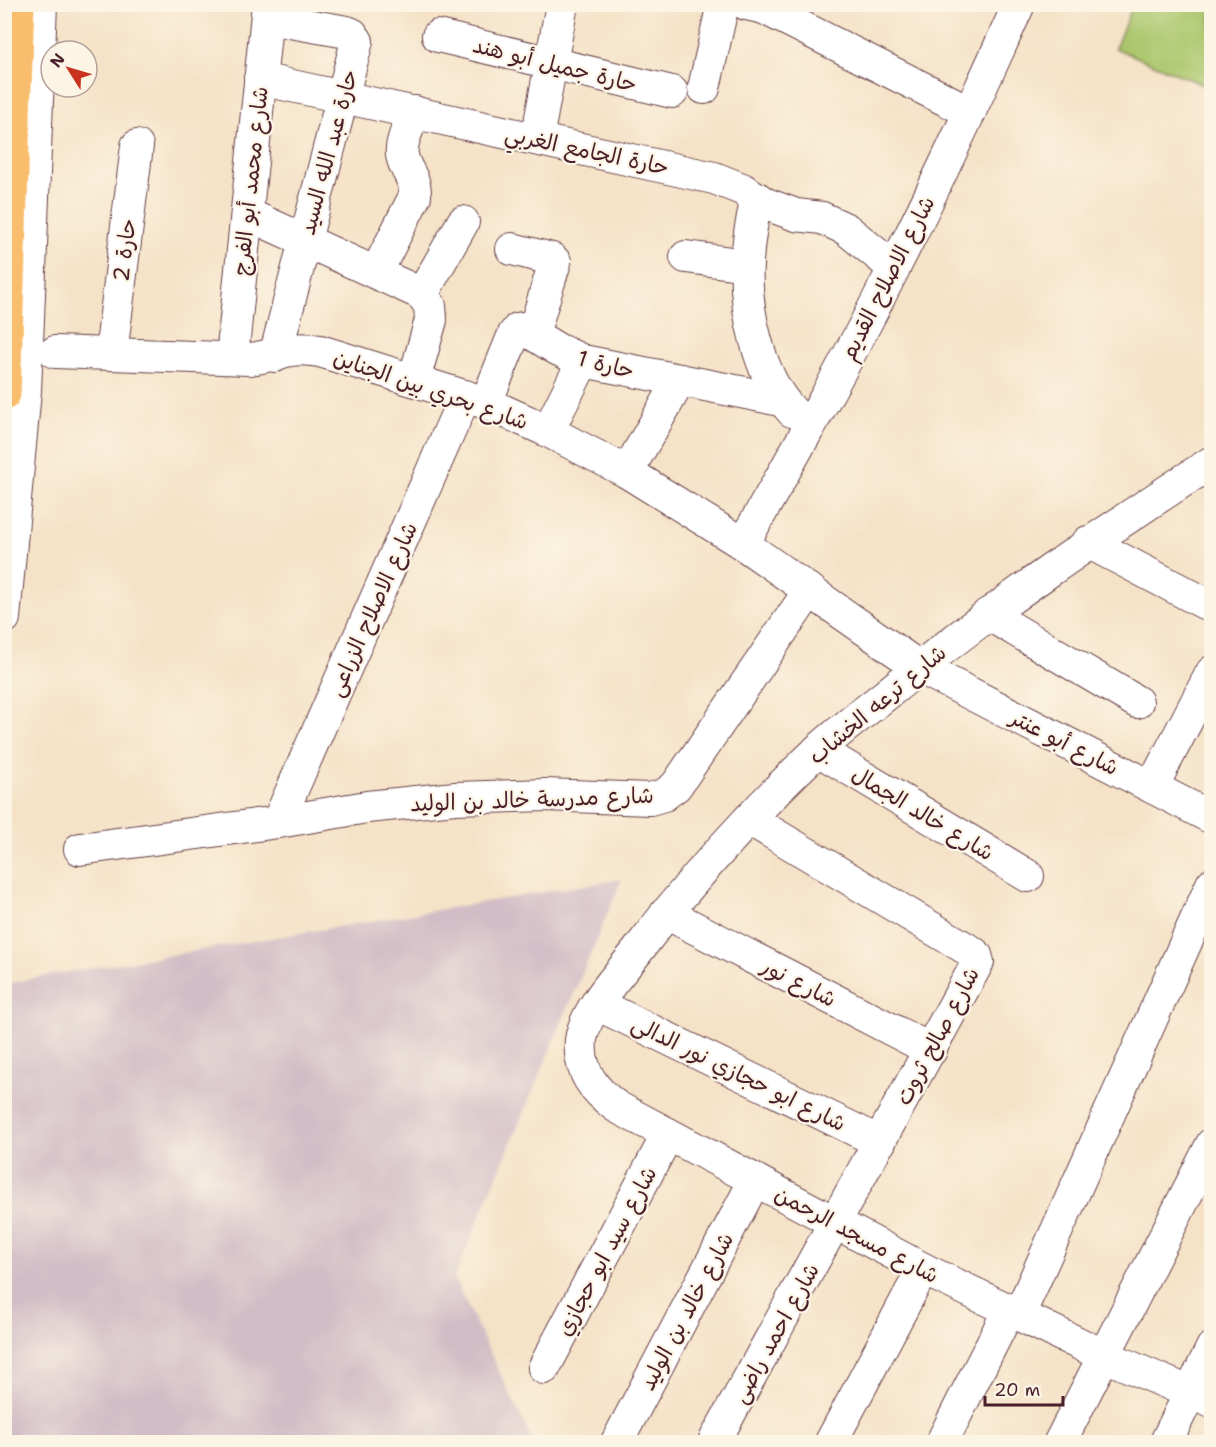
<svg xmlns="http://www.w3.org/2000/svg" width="1216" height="1447" viewBox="0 0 1216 1447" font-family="'Shantell Sans','Playpen Sans Arabic',sans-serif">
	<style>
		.industrial { fill: #d2bdc6 }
		.green { fill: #aac66c; stroke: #7a724c; stroke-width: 1.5 }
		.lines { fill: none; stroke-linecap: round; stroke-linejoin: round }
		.minor-casing { stroke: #643c42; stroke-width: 34 }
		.highway-casing { stroke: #643c42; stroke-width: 36 }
		.minor { stroke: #fff; stroke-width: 32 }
		.highway { stroke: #f9be6d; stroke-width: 33 }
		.labels { text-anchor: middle; stroke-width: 4.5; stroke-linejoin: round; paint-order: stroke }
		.street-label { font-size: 22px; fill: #4a1f2b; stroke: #fcf5e5 }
	</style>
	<rect width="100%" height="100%" fill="#fcf5e5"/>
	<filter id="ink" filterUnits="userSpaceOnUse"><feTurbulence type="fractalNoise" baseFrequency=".0167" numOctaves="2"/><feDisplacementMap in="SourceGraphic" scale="12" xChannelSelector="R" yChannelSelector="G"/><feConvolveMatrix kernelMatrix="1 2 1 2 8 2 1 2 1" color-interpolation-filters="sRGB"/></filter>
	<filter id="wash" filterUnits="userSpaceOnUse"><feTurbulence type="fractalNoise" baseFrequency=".008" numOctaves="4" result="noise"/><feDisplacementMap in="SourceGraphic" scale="24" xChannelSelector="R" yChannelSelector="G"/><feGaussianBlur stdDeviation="1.35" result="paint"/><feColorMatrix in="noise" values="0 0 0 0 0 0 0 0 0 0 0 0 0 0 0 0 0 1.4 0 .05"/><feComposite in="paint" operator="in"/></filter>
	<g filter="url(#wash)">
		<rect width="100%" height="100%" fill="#f5e2c7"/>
		<!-- industrial -->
		<polygon class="industrial" points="622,879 454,1278 533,1442 5,1442 5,985 33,978"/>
		<!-- green -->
		<polygon class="green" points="1133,5 1211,5 1211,88 1115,48"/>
	</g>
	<g filter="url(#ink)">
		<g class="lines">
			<!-- minor casing -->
			<g class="minor-casing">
				<g id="minor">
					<polyline points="746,4 764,8 970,112"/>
					<polyline points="267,18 347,32 352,34 357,41 275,356"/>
					<polyline points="438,36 672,92"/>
					<polyline points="260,79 714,178 742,189 766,204 796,215 822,218 846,229 894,268"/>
					<polyline points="704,88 723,4"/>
					<polyline points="537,139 562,4"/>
					<path d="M757 198C752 219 748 240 747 262 744 308 759 377 792 411"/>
					<polyline points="247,214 422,294 430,306 431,320 414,380"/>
					<polyline points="512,249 552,259 555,262 533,334"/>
					<polyline points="686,257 747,265"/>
					<path d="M376 273 415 196C416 177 405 172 402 155 400 142 410 124 415 112"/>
					<polyline points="422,294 463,222"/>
					<path d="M55 352 249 359C263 358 273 354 286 351 297 348 309 349 320 351L486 403 548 431 627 472 743 544 919 667 1212 818"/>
					<polyline points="111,354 137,146"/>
					<polyline points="232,358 268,4"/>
					<polyline points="486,403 514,334 518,329 523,328 557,349 583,361 781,400"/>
					<polyline points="548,431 583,361"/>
					<path d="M1212 462C1100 535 989 609 887 694 863 713 839 731 817 751 753 812 692 878 639 949 620 974 585 1009 581 1040 578 1070 594 1091 617 1107L923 1269 1105 1356 1212 1402"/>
					<polyline points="627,472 680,380"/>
					<polyline points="1088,542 1212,607"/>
					<path d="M743 544C795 453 847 362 894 268 938 182 979 93 1019 4"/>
					<polyline points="988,614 1137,702"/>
					<polyline points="4,618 25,391 41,4"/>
					<polyline points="818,750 1028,876"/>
					<polyline points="1152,787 1212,672"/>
					<polyline points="278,822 465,396"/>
					<polyline points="80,849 278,822 367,807 455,798 545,795 650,799 664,795 676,786 810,590"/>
					<polyline points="666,913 931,1050"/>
					<polyline points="597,1004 880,1142"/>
					<polyline points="1019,1315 1212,884"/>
					<polyline points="544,1368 668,1134"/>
					<polyline points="617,1442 755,1180"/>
					<polyline points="714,1442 978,962 976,955 972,952 749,819"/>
					<polyline points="831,1442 923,1269"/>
					<polyline points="942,1442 1009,1310"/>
					<polyline points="1060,1442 1212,1144"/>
					<polyline points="1166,1442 1212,1348"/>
				</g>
			</g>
			<!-- highway casing -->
			<g class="highway-casing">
				<polyline id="highway" points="4,394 18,4"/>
			</g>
			<!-- minor -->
			<use href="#minor" class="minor"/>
			<!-- highway -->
			<use href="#highway" class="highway"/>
		</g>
	</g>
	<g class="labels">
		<!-- street labels -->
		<g class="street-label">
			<text transform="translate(555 64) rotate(14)" y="8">حارة جميل أبو هند</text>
			<text transform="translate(587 150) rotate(12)" y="8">حارة الجامع الغربي</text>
			<text transform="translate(328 152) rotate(-75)" y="8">حارة عبد الله السيد</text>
			<text transform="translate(250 181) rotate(-84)" y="8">شارع محمد أبو الفرج</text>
			<text transform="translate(124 250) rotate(-83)" y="8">حارة 2</text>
			<text transform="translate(887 278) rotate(-63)" y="8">شارع الاصلاح القديم</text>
			<text transform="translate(606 364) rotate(14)" y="8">حارة 1</text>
			<text transform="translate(431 389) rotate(19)" y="8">شارع بحري بين الجناين</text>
			<text transform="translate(372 609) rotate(-66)" y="8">شارع الاصلاح الزراعى</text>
			<text transform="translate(877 704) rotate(-40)" y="8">شارع ترعه الخشاب</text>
			<text transform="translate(1065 742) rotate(27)" y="8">شارع أبو عنتر</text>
			<text transform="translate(532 799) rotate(-2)" y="8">شارع مدرسة خالد بن الوليد</text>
			<text transform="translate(923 813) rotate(31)" y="8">شارع خالد الجمال</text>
			<text transform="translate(799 982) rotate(27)" y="8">شارع نور</text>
			<text transform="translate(937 1036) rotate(-62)" y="8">شارع صالح ثروت</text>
			<text transform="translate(739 1073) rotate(26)" y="8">شارع ابو حجازي نور الدالى</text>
			<text transform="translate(857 1234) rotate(28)" y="8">شارع مسجد الرحمن</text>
			<text transform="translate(606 1251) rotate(-62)" y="8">شارع سيد ابو حجازي</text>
			<text transform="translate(686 1311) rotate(-62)" y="8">شارع خالد بن الوليد</text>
			<text transform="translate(775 1333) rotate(-61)" y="8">شارع احمد راضى</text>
		</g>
	</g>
	<!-- margin -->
	<rect width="1216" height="1447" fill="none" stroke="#fcf5e5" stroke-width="24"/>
	<!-- north arrow -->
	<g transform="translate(69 69) rotate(307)"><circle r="28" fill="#fcf5e5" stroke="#b59f9b" stroke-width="1.5"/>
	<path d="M0-4.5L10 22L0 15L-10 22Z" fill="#c8321e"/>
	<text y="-9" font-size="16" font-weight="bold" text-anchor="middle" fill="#4a1f2b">N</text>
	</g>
	<!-- scale -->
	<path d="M985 1396v9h78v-9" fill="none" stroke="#4a1f2b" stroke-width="3"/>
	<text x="994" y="1396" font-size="18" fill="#4a1f2b" stroke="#fcf5e5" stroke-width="4.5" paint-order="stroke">20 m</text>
</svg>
